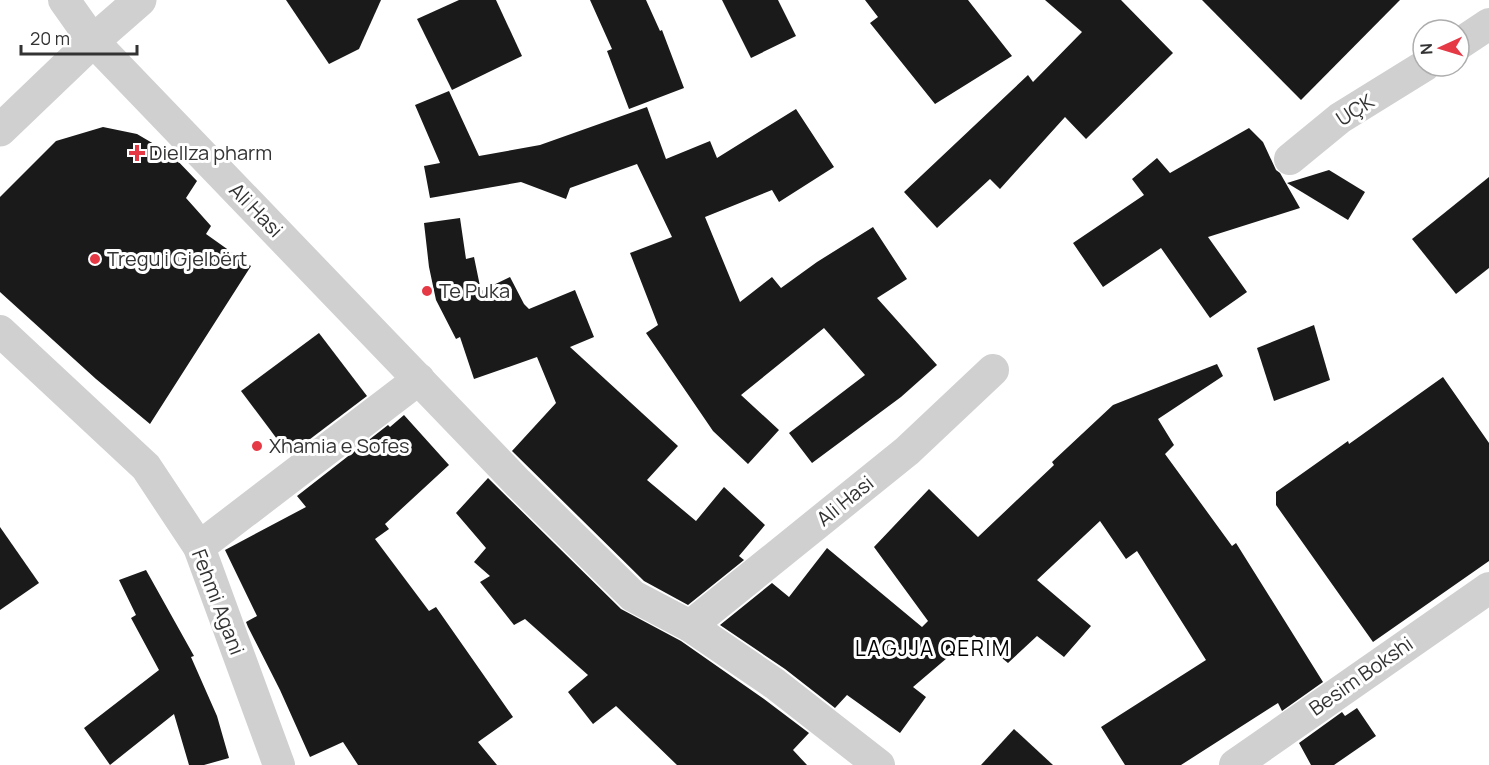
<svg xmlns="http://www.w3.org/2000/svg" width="1489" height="765" viewBox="0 0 1489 765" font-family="Manrope,sans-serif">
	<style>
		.building { fill: #1a1a1a }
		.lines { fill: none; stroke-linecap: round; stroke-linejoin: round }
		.minor { stroke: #d0d0d0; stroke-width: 32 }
		.tertiary { stroke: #d0d0d0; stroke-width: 33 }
		.poi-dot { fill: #e63946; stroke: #fff; stroke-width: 2 }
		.labels { text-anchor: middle; stroke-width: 6; stroke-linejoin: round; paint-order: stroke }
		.street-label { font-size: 20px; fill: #333; stroke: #fff }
		.poi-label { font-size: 20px; fill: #333; stroke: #fff; text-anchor: start }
		.neighbourhood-label { font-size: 21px; letter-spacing: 1.5px; fill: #000; stroke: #fff }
	</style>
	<rect width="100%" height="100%" fill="#fff"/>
	<!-- building -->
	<g class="building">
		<polygon points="286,0 381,0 359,49 329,64"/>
		<polygon points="459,0 496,0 522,56 452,90 417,19"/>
		<polygon points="590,0 646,0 660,31 662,30 684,88 629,109 607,51 612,49"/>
		<polygon points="722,0 778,0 796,36 751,58"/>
		<polygon points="865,0 968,0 1012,56 935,104 870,23 878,17"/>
		<polygon points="1045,0 1121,0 1173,53 1086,139 1065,117 1000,189 990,179 937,228 904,192 1028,75 1033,82 1082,32"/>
		<polygon points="1202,0 1400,0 1301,100"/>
		<polygon points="449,91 479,156 540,145 647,107 666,159 710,141 717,158 796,109 834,167 779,202 772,190 705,217 740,302 772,277 781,288 817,262 873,227 907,279 877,298 937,365 901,397 812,463 789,433 865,375 824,328 741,395 779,430 748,464 713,431 646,333 658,325 630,253 672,237 637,164 570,188 566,199 521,182 430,198 424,166 440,163 415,105"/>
		<polygon points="103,127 137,134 171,154 197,181 186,198 211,226 206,234 251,266 150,424 96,379 0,292 0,197 56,141"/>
		<polygon points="1249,128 1263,142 1276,170 1280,173 1300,208 1208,237 1247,292 1210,318 1161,248 1103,287 1073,243 1144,195 1132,179 1157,158 1170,173"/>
		<polygon points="1329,170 1365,192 1348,220 1287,183"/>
		<polygon points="1489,177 1489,268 1456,294 1412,239"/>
		<polygon points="460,218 466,259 474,257 481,291 510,277 524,304 529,309 575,290 594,337 570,347 678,446 647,480 696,521 724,487 765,525 739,556 744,560 688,605 644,581 512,451 556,403 537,357 474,379 460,337 456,339 436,300 429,267 424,223"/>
		<polygon points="1314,325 1330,380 1274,401 1257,348"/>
		<polygon points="319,333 367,396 289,455 241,391"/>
		<polygon points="1217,364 1223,376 1158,419 1174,445 1165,454 1232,546 1236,543 1323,682 1282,711 1278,703 1181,765 1125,765 1101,727 1206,660 1137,551 1126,559 1100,521 1037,580 1091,626 1064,657 1037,636 1008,663 974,635 913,687 926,697 900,733 847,695 835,708 785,669 720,625 772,583 789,597 827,548 922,627 928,621 874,547 929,489 978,537 1054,465 1052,462 1113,405"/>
		<polygon points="1443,377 1489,443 1489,561 1373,642 1276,505 1276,492 1348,441 1349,444"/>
		<polygon points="404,415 449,465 385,524 389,529 375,539 429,611 436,607 513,717 478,742 497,765 358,765 343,742 310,757 280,690 248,627 246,622 257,616 225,550 306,507 297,496 388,425 390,427"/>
		<polygon points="488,478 621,609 681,641 764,699 809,733 793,750 807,765 677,765 616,706 593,724 568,692 588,675 525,619 514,625 480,582 490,576 474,562 486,548 456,513"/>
		<polygon points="0,527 39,583 0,610"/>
		<polygon points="146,570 194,656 191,657 217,716 229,758 204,765 189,765 174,714 110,765 84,728 159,670 131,618 136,615 119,580"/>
		<polygon points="1357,708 1376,736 1334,765 1311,765 1299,743 1342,712 1345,716"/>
		<polygon points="1014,729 1053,765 981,765"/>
	</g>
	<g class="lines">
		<!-- minor -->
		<g class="minor">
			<polyline points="64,0 93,41 518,483 633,596 690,626 775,684 879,765"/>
			<polyline points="1459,44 1489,24"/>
			<polyline points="1290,159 1340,118 1424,66"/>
			<polyline points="0,331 146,467 199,547 279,765"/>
			<polyline points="199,547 419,379"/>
			<polyline points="690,626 907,451 993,370"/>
			<polyline points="1235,765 1489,588"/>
		</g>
		<!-- tertiary -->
		<polyline class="tertiary" points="0,130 93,41 140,0"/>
	</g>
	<!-- markers -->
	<g class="poi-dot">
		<path d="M134 144h6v6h6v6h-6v6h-6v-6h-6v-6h6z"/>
		<circle cx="95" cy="259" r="6"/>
		<circle cx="427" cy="291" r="6"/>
		<circle cx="257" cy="446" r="6"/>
	</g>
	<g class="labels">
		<!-- street labels -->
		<g class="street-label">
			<text transform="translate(1355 110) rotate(-33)" y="7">UÇK</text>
			<text transform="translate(256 210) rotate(46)" y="7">Ali Hasi</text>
			<text transform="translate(845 501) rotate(-39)" y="7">Ali Hasi</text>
			<text transform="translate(218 602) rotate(69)" y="7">Fehmi Agani</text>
			<text transform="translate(1361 676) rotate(-35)" y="7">Besim Bokshi</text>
		</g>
		<!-- poi labels -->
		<g class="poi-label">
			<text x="149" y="160">Diellza pharm</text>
			<text x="107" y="266">Tregu i Gjelbërt</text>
			<text x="439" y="298">Te Puka</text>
			<text x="269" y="453">Xhamia e Sofes</text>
		</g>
		<!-- neighbourhood labels -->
		<g class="neighbourhood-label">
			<text x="933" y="656">LAGJJA QERIM</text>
		</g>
	</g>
	<!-- north arrow -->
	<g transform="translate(1441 48) rotate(266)"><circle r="28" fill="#ffffff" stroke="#adadad" stroke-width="1.5"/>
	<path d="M0-4.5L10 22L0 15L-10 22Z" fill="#e63946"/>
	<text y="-9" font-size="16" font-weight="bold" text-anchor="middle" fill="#333333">N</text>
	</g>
	<!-- scale -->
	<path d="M21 45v9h116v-9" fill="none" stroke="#333333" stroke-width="3"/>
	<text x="30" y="45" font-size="18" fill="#333333" stroke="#ffffff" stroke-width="4.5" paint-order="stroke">20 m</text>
</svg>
